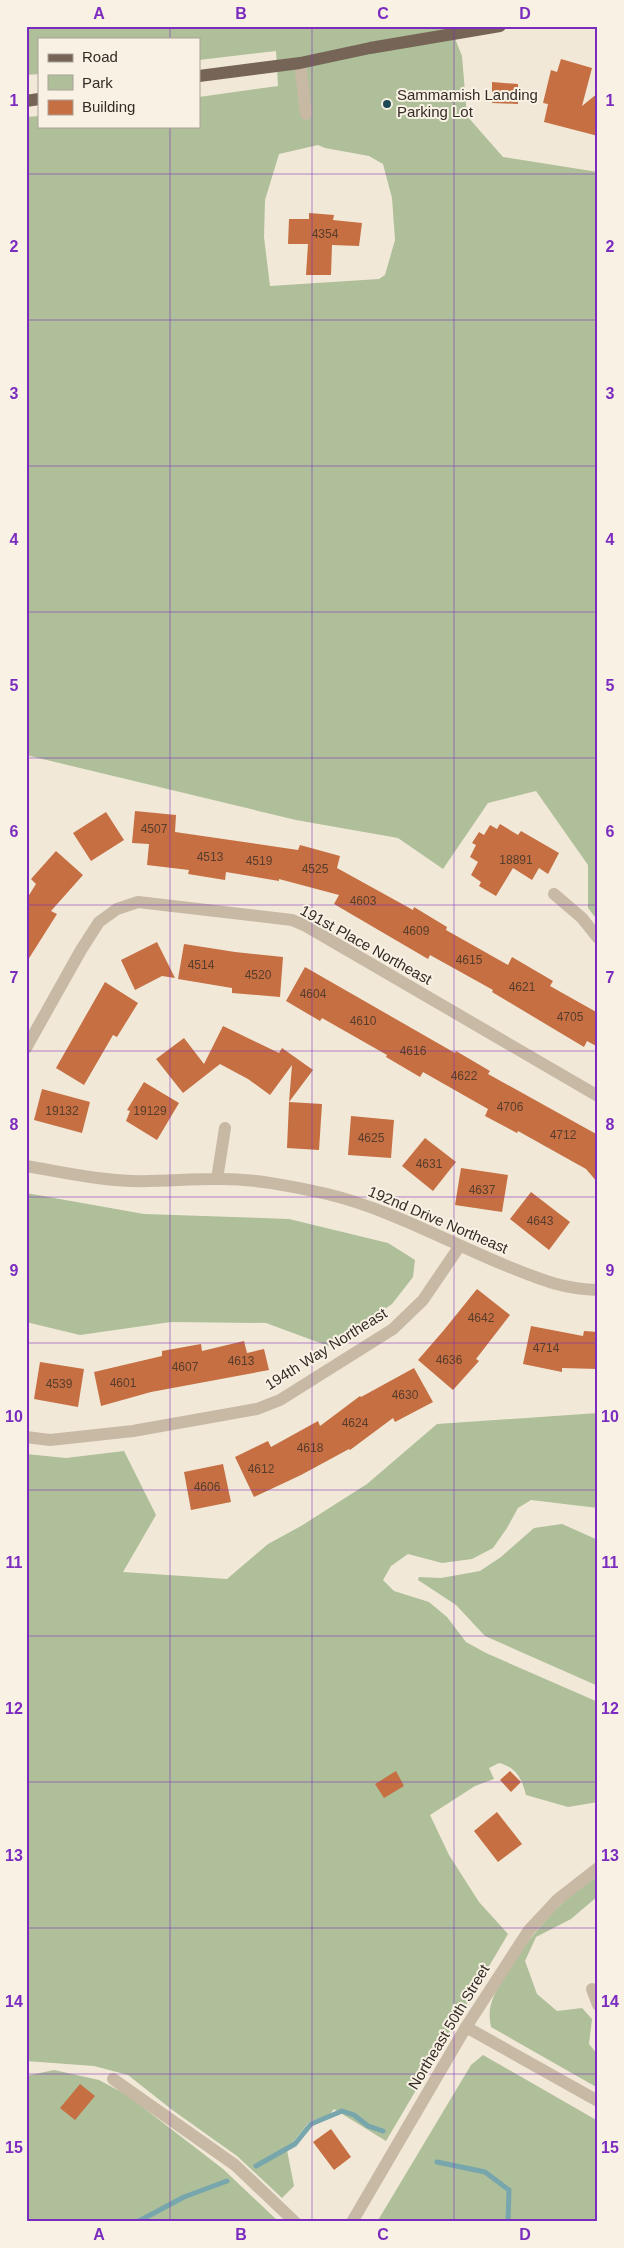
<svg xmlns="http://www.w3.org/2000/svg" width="624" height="2248" viewBox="0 0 624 2248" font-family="Arial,sans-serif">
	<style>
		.green { fill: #aebf99; fill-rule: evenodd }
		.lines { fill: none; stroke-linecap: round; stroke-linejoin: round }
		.stream { stroke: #78a6ad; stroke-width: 5 }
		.building { fill: #c56f42 }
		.minor { stroke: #c8b9a5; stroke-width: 12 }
		.major { stroke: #766557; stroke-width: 12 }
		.grid { fill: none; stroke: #7b2cbf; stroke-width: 1; stroke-opacity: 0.55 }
		.poi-dot { fill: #1c4b55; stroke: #f9f1e4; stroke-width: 2 }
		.labels { text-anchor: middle; stroke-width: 4; stroke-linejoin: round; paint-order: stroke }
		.number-label { font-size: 12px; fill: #583d2d }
		.poi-label { font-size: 15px; fill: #342c26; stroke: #f9f1e4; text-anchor: start }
		.street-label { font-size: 15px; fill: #342c26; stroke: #f9f1e4 }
		.neatline { fill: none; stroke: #7b2cbf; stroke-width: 2 }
		.grid-label { font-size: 16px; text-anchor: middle; font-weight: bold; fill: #7b2cbf }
	</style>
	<rect width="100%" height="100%" fill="#f1e8d8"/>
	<!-- green -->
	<g class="green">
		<path d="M26 26H450L462 56 467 116 503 157 598 172V921L588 908V865L536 791 488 803 443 869 398 838 296 820 26 755V117L39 116V126H199V97L278 86 276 51 199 60V39H39V74L26 75ZM318 145 325 148 369 156 383 164 392 198 395 240 385 275 379 279 270 286 264 237 265 200 279 154Z"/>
		<polygon points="26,1193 144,1214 289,1219 388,1243 415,1260 413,1277 392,1304 331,1347 266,1323 171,1322 80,1335 26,1322"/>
		<path d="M598 1413V1508L531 1500 518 1508 507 1528 493 1548 472 1559 442 1563 408 1554 391 1566 383 1580 394 1591 429 1602 447 1617 466 1642 486 1653 598 1702V1802L568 1807 526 1795C522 1779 516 1767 499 1763L489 1768 494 1779 475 1786 430 1815 449 1855 479 1902 508 1934 386 2141 334 2109 330 2114 309 2122 287 2150 294 2186 282 2198 237 2156 171 2109 128 2075 94 2066 26 2061V1454L66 1458 124 1451 156 1515 123 1572 227 1579 268 1544 301 1526 367 1484 437 1424Z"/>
		<polygon points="562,1524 598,1540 598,1686 485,1636 456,1605 418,1580 419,1577 441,1578 480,1571 501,1557 534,1528"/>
		<path d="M598 1876V1896L571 1919 536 1937 525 1961 537 1994 557 2011 582 2008 592 2019 589 2044 598 2055V2088L491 2027C489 2018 489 2009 492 2001 503 1970 543 1920 567 1899 576 1890 588 1883 598 1876Z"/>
		<polygon points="483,2055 598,2121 598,2222 377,2222 471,2065"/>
		<polygon points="54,2070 99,2080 127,2095 223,2169 279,2222 26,2222 26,2076"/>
	</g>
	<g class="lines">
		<!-- stream -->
		<g class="stream">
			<polyline points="437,2162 485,2172 509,2190 508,2222"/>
			<polyline points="256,2166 295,2144 311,2124 342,2111 354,2115 368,2126 383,2131"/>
			<polyline points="137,2222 184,2197 227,2181"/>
		</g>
	</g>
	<!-- building -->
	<g class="building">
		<polygon points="561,59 592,68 582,106 598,93 598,136 544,122 548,104 543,103 551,70 557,72"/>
		<polygon points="492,82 518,84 518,104 492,103"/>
		<polygon points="309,213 334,215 333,220 362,223 359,246 332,245 331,275 306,275 308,244 288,244 289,219 309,219"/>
		<polygon points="135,811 176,815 175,832 298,850 300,845 340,856 337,868 413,910 414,907 447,927 446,930 508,965 512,957 553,981 550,986 598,1013 598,1047 587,1041 584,1047 492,992 493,990 430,955 428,959 334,904 339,895 279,879 279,881 226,872 225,880 188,874 189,870 147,865 149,844 132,843"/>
		<polygon points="106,812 124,840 91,861 73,833"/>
		<polygon points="500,824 518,835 521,831 559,853 548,874 539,868 532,880 513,868 496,896 479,886 481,882 471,875 478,862 470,857 476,845 472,843 479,832 484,835 490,825 497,829"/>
		<polygon points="56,851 83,875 51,911 57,914 26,963 26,900 36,884 31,879"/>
		<polygon points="157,942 175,978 162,976 135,990 121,960"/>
		<polygon points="184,944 235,952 283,957 280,997 232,993 232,988 178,979"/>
		<polygon points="305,967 455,1053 456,1051 490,1071 488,1074 598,1135 598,1183 586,1169 518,1131 517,1133 485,1116 488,1109 423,1072 420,1077 386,1057 387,1055 322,1018 320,1021 286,1001"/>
		<polygon points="105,982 138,1003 117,1037 113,1035 84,1085 56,1068"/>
		<polygon points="223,1026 279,1053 282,1048 313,1070 289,1102 292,1065 270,1095 248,1079 220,1064 183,1093 156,1059 184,1038 204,1064"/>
		<polygon points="144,1082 179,1103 157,1140 126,1121 130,1111 127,1110"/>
		<polygon points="42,1089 90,1102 82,1133 34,1120"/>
		<polygon points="289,1102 322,1104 319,1150 287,1148"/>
		<polygon points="351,1116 394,1120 391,1158 348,1155"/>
		<polygon points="425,1138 456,1162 433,1191 402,1166"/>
		<polygon points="461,1168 508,1175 502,1212 455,1205"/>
		<polygon points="531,1192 570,1222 549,1250 510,1219"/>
		<polygon points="477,1289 510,1315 476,1359 479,1361 453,1390 418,1360 444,1330"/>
		<polygon points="531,1326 583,1336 584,1331 598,1332 598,1369 562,1368 562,1372 523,1364"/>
		<polygon points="244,1341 247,1353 264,1349 269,1370 151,1392 101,1406 94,1372 162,1356 162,1351 201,1344 202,1351"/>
		<polygon points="40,1362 84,1369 78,1407 34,1399"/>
		<polygon points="414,1368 433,1402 395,1422 393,1418 350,1450 349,1449 301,1475 254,1497 235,1457 268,1441 271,1447 318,1421 320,1426 360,1396 361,1397"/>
		<polygon points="223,1464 231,1502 191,1510 184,1472"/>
		<polygon points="396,1771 404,1786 384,1798 375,1784"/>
		<polygon points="510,1771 521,1782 511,1792 500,1780"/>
		<polygon points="497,1812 522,1844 498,1862 474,1831"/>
		<polygon points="80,2084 95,2096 75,2120 60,2108"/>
		<polygon points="331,2129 351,2157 334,2170 313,2142"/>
	</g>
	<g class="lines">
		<!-- minor -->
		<g class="minor">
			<polyline points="300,63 306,114"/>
			<polyline points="554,894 582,918 598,938"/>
			<polyline points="26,1048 81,950 99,922 117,909 138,902 292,920 306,926 598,1096"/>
			<path d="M26 1166C61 1172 96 1180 131 1181 159 1182 187 1179 215 1179 252 1178 291 1186 327 1194 390 1209 448 1242 507 1266 540 1279 561 1289 598 1290"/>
			<polyline points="217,1179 225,1128"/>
			<polyline points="26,1437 50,1440 133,1431 257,1409 280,1400 393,1329 423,1300 459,1247"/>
			<polyline points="592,1989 598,2005"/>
			<polyline points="466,2027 598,2101"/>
			<polyline points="113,2079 235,2165 295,2222"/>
			<polyline points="352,2222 466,2027 529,1930 557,1900 598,1868"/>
		</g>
		<!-- major -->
		<g class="major">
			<polyline points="199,76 300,63 370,48 500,26"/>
			<polyline points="26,101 39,99"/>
		</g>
	</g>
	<!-- grid -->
	<path class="grid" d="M170 26V39M312 26V2222M454 26V2222M170 126V2222M26 174H598M26 320H598M26 466H598M26 612H598M26 758H598M26 905H598M26 1051H598M26 1197H598M26 1343H598M26 1490H598M26 1636H598M26 1782H598M26 1928H598M26 2074H598"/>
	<!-- markers -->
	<circle class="poi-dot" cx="387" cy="104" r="5"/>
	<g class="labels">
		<!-- number labels -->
		<g class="number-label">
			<text x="325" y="238">4354</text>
			<text x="154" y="833">4507</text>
			<text x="210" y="861">4513</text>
			<text x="516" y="864">18891</text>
			<text x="259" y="865">4519</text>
			<text x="315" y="873">4525</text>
			<text x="363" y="905">4603</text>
			<text x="416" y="935">4609</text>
			<text x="469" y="964">4615</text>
			<text x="201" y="969">4514</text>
			<text x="258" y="979">4520</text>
			<text x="522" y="991">4621</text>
			<text x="313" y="998">4604</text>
			<text x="570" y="1021">4705</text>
			<text x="363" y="1025">4610</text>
			<text x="413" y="1055">4616</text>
			<text x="464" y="1080">4622</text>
			<text x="510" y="1111">4706</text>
			<text x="62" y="1115">19132</text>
			<text x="150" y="1115">19129</text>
			<text x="563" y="1139">4712</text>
			<text x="371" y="1142">4625</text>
			<text x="429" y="1168">4631</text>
			<text x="482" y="1194">4637</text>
			<text x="540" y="1225">4643</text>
			<text x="481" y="1322">4642</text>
			<text x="546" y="1352">4714</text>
			<text x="449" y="1364">4636</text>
			<text x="241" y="1365">4613</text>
			<text x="185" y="1371">4607</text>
			<text x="123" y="1387">4601</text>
			<text x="59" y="1388">4539</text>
			<text x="405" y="1399">4630</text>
			<text x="355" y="1427">4624</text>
			<text x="310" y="1452">4618</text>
			<text x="261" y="1473">4612</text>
			<text x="207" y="1491">4606</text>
		</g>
		<!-- poi labels -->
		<g class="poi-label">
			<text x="397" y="100">Sammamish Landing<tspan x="397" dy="17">Parking Lot</tspan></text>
		</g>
		<!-- street labels -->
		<g class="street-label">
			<text transform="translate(366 945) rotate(29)" y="5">191st Place Northeast</text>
			<text transform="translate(438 1220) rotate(23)" y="5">192nd Drive Northeast</text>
			<text transform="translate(326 1349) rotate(-32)" y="5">194th Way Northeast</text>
			<text transform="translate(449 2027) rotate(-59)" y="5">Northeast 50th Street</text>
		</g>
	</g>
	<!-- border -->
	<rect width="624" height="2248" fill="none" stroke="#f9f1e4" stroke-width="55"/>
	<!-- legend -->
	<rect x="38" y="38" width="162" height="90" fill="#f9f1e4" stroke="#aaa298"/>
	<rect x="48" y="54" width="25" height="8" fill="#766557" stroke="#aaa298"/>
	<text x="82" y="62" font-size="15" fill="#342c26">Road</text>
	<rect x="48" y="75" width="25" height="15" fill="#aebf99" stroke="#aaa298"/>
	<text x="82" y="88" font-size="15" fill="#342c26">Park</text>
	<rect x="48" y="100" width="25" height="15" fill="#c56f42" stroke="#aaa298"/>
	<text x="82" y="112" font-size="15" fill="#342c26">Building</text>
	<rect x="28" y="28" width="568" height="2192" class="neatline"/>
	<g class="grid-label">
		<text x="99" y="19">A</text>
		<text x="241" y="19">B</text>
		<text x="383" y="19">C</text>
		<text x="525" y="19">D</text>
		<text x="14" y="106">1</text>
		<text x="610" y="106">1</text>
		<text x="14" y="252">2</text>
		<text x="610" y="252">2</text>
		<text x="14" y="399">3</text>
		<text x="610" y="399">3</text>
		<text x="14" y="545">4</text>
		<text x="610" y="545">4</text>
		<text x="14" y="691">5</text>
		<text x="610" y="691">5</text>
		<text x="14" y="837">6</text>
		<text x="610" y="837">6</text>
		<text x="14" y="983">7</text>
		<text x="610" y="983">7</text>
		<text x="14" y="1130">8</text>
		<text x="610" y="1130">8</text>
		<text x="14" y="1276">9</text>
		<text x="610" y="1276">9</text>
		<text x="14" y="1422">10</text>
		<text x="610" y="1422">10</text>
		<text x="14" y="1568">11</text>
		<text x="610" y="1568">11</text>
		<text x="14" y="1714">12</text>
		<text x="610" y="1714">12</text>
		<text x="14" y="1861">13</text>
		<text x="610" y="1861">13</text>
		<text x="14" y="2007">14</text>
		<text x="610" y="2007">14</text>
		<text x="14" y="2153">15</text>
		<text x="610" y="2153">15</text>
		<text x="99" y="2240">A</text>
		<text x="241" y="2240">B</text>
		<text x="383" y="2240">C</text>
		<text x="525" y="2240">D</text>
	</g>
</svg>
